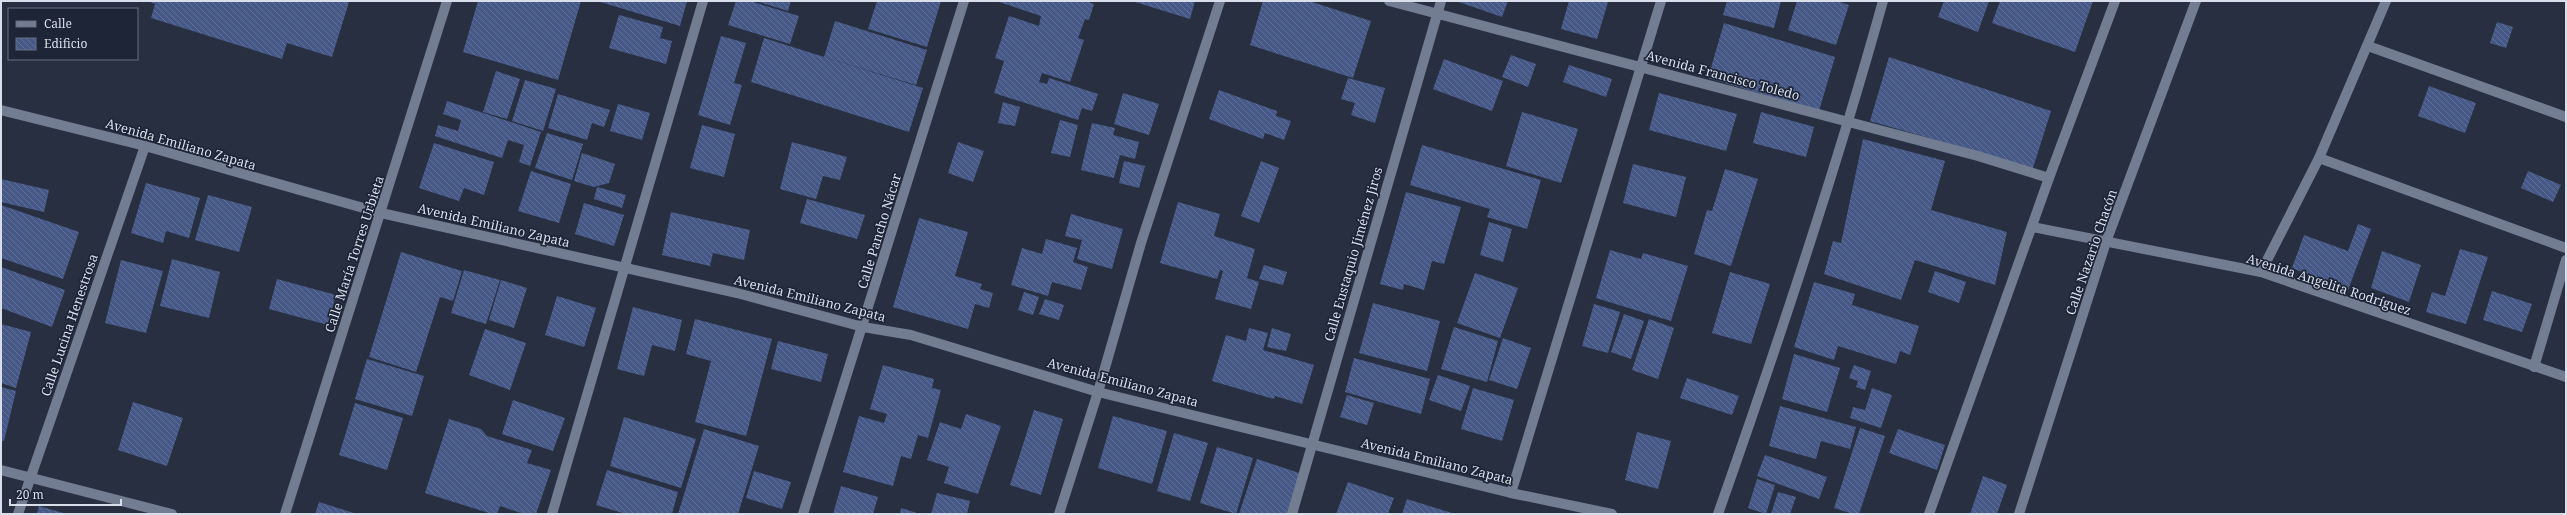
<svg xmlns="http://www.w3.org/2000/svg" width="2567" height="515" viewBox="0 0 2567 515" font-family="'Noto Serif',serif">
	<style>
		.building { fill: url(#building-back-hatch) }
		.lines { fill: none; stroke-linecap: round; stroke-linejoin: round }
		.minor { stroke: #737d92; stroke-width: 10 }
		.labels { text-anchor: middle; stroke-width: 3.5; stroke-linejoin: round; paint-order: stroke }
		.street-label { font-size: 13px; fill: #d8deea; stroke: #1d2537 }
	</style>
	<defs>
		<pattern id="building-back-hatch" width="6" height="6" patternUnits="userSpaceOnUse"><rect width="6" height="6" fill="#465986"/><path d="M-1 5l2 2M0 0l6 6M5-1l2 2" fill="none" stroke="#607097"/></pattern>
	</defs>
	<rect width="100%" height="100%" fill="#272f41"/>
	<!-- building -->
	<g class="building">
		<polygon points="148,1 346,1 349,2 332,57 287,43 282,59 151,18 155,4"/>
		<polygon points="478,1 581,1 558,80 463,52"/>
		<polygon points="597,1 687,1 680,26"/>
		<polygon points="736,1 750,1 799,16 790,44 728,25"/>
		<polygon points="756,1 791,1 788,11"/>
		<polygon points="877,1 941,1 927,47 868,29"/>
		<polygon points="996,1 1086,1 1094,4 1089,20 1085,19 1078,38 1084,40 1070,82 1042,73 1039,82 1047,84 1049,78 1098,94 1092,111 1082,108 1078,120 994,93 1004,61 995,58 1009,16 1039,26 1041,16"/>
		<polygon points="1132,1 1195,1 1190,19"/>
		<polygon points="1263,1 1309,1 1371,21 1353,78 1250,45"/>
		<polygon points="1456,1 1508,1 1502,17"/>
		<polygon points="1569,1 1608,2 1597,39 1561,29"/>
		<polygon points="1727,1 1781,1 1774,28 1723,15"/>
		<polygon points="1797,1 1837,1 1849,5 1836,45 1788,30"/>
		<polygon points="1944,1 1989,1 1978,32 1938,17"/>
		<polygon points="2000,1 2093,1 2075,52 1992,23"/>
		<polygon points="619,15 663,27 660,38 672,41 666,64 609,48"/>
		<polygon points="835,21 927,50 916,85 824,57"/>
		<polygon points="2497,22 2513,27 2506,48 2490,43"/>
		<polygon points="1724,23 1835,57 1819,111 1708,78"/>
		<polygon points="721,36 746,43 734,83 742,85 730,125 698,115"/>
		<polygon points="764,38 923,88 909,132 751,82"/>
		<polygon points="1511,55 1536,64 1528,87 1502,77"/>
		<polygon points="1889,57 2051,111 2033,168 1870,121"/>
		<polygon points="1444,59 1503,81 1492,111 1433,89"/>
		<polygon points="1569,65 1612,79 1606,97 1563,82"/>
		<polygon points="496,71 520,79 507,119 483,112"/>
		<polygon points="1348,78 1385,88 1375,123 1351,115 1355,103 1341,99"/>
		<polygon points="525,80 556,89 543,131 512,121"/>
		<polygon points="2429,86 2476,103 2465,133 2418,116"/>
		<polygon points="1219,90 1277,111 1276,116 1291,121 1284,140 1265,133 1263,139 1209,119"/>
		<polygon points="1123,93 1159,104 1149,135 1114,124"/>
		<polygon points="1659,93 1737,114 1726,151 1649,130"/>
		<polygon points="558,94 610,110 604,127 592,123 587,140 548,128"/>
		<polygon points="447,101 541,132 530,166 519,162 524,145 508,140 502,158 435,136 438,125 458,131 461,120 443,114"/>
		<polygon points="1003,102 1020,107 1015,126 998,123"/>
		<polygon points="618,104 650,113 642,140 610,131"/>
		<polygon points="1522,112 1578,129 1561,183 1506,166"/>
		<polygon points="1761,112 1814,127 1806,157 1753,143"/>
		<polygon points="1060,120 1078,125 1070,157 1051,153"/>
		<polygon points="1092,123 1115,128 1113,135 1139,142 1135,159 1120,155 1114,178 1081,170"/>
		<polygon points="702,125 735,134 724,177 690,168"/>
		<polygon points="547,133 583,144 572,180 535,168"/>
		<polygon points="1863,139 1945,161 1931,210 2007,232 1995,285 1915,260 1901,300 1824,274 1833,241 1841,243"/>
		<polygon points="792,142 847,157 840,180 823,176 816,199 780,189"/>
		<polygon points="958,142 984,151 973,182 948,173"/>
		<polygon points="434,143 494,162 484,195 464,188 459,201 419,188"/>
		<polygon points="1422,145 1541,180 1527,229 1487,217 1490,209 1410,185"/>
		<polygon points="582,153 615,164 609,183 594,187 574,181"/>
		<polygon points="1124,161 1145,166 1139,188 1119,183"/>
		<polygon points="1261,161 1279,168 1259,223 1241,216"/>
		<polygon points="1633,164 1686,177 1676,217 1623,203"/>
		<polygon points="1725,169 1758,179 1731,266 1694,254 1707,210 1712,211"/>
		<polygon points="531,171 571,184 559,223 518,211"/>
		<polygon points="2528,171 2561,185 2553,202 2521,188"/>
		<polygon points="1,179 49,190 44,212 1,202"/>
		<polygon points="146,183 200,198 189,238 166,231 163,243 131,233"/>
		<polygon points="597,187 626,195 622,208 594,199"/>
		<polygon points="1406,192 1461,207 1444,264 1432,261 1424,290 1404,284 1403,290 1380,284"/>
		<polygon points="208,195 252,207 239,252 195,240"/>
		<polygon points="807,199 865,215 857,239 800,223"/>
		<polygon points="1178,202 1220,214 1214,236 1255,249 1247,278 1259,282 1251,309 1215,299 1223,271 1220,270 1217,279 1160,263"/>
		<polygon points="584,203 624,215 614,246 575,234"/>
		<polygon points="1,205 79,232 63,279 1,258"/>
		<polygon points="671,212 750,230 744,260 713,253 710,266 662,255"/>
		<polygon points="1071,214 1123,229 1112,269 1077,259 1082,240 1065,236"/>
		<polygon points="919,218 968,232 955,276 982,284 980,289 993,293 989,308 975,304 968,329 893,307"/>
		<polygon points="1489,222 1512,229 1503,262 1480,255"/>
		<polygon points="2358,224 2371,229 2348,290 2292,268 2304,235 2348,251"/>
		<polygon points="1046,239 1077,248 1073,262 1088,267 1081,290 1052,282 1048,296 1011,285 1022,248 1042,254"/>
		<polygon points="2460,249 2488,257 2466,324 2426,312 2432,292 2445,296"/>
		<polygon points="1610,250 1641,259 1643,253 1688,266 1671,321 1596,298"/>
		<polygon points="2382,251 2421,265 2409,302 2371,288"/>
		<polygon points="401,252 462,271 453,301 440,297 416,372 369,357"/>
		<polygon points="172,259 220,272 209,318 160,306"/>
		<polygon points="121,260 163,271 146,333 105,323"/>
		<polygon points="1264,265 1287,272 1283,285 1259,279"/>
		<polygon points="1,267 65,290 52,327 1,308"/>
		<polygon points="464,270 500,280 486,324 451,313"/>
		<polygon points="1935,271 1966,282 1959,303 1928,292"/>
		<polygon points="1730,272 1770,284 1751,344 1712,333"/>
		<polygon points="1475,273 1518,288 1500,338 1457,323"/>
		<polygon points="277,279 336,295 328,325 269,309"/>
		<polygon points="501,280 527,288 514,328 489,320"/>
		<polygon points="1814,282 1855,294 1852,305 1919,326 1910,355 1900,351 1896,364 1838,346 1834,360 1794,347"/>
		<polygon points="2492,291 2532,304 2522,332 2483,320"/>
		<polygon points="1024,292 1039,297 1033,315 1018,310"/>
		<polygon points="557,296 596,308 584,347 545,335"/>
		<polygon points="1045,299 1064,305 1059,320 1039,314"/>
		<polygon points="1373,303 1440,321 1427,371 1359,353"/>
		<polygon points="1594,304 1620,312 1608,353 1582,346"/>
		<polygon points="633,307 682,320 675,351 652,345 644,376 617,369"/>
		<polygon points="1624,314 1644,321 1631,359 1611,352"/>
		<polygon points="695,319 772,339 746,436 695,422 711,361 686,354"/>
		<polygon points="1649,319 1674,328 1658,379 1632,370"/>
		<polygon points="1,324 31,332 16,388 1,383"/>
		<polygon points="1454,327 1498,341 1487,382 1441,369"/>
		<polygon points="1249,328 1268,333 1263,350 1314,365 1302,404 1275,396 1274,399 1212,381 1226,335 1246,341"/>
		<polygon points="1272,328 1291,334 1286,351 1267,347"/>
		<polygon points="485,329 526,343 510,390 469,375"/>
		<polygon points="1503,338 1531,348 1517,389 1489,380"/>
		<polygon points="778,341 828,354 821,382 771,369"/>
		<polygon points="1794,354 1840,368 1827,412 1782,399"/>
		<polygon points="1354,358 1430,379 1421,414 1345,392"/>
		<polygon points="367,359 424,376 412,416 355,399"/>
		<polygon points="883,365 934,379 932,388 941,390 928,438 918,435 911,459 901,456 893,486 843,472 859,416 884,423 887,414 870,409"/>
		<polygon points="1854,365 1871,371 1865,390 1856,387 1858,381 1849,378"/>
		<polygon points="1438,375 1470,386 1461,411 1429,400"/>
		<polygon points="1687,378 1739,396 1732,415 1680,398"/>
		<polygon points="1,387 16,391 4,441 1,440"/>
		<polygon points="1473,388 1514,400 1502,441 1461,429"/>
		<polygon points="1872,388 1892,395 1881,428 1850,418 1853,407 1865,410"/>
		<polygon points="1347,395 1374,403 1367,425 1340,417"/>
		<polygon points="513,400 565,418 553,451 502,434"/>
		<polygon points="133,402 183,418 167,466 118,450"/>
		<polygon points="355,403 403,418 387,470 339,455"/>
		<polygon points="1780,406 1856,427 1850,449 1821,441 1816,459 1769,446"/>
		<polygon points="1034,410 1063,419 1041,495 1010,485"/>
		<polygon points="966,414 1001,426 978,494 944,483 949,467 927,460 940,422 961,429"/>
		<polygon points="1113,416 1167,431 1152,484 1098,468"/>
		<polygon points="624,417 696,439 681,488 610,466"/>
		<polygon points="449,419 481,429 487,436 532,450 527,463 551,470 536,514 524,514 500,506 497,514 492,514 425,493"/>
		<polygon points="1860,428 1885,436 1859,514 1853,514 1834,508"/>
		<polygon points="704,429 759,446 738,514 678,514"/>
		<polygon points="1898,429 1945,445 1937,470 1889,453"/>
		<polygon points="1637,432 1671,441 1658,489 1625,480"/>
		<polygon points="1174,433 1208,443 1190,501 1157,491"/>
		<polygon points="1217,447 1253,458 1236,514 1200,503"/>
		<polygon points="1765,455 1827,477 1819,499 1757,476"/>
		<polygon points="1257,459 1302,474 1290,514 1239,514"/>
		<polygon points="607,470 678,492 672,514 626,514 596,505"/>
		<polygon points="754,471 791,482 782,509 746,498"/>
		<polygon points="1983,476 2007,485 1997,514 1970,514"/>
		<polygon points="1757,479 1775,485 1766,514 1748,508"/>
		<polygon points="1348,482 1394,498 1388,514 1336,514"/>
		<polygon points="841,486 878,497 873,514 833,514"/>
		<polygon points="1778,492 1796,497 1790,514 1771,514"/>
		<polygon points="937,493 970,501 967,514 931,514"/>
		<polygon points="1407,499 1455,514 1402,514"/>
		<polygon points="319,502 357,514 315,514"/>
		<polygon points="39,506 67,514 37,514"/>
		<polygon points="901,508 920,514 900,514"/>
	</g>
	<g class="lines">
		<!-- minor -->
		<g class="minor">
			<polyline points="1389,1 1978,156 2049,178"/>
			<polyline points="2368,46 2566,117"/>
			<polyline points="1,110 145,146 381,213 737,293 863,327 911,335 1098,392 1511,493 1612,514"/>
			<polyline points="2319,158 2566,248"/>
			<polyline points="2032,227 2261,272 2566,377"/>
			<polyline points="2261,272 2319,158 2386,1"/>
			<polyline points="2534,367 2566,260"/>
			<polyline points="1,470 172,514"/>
			<polyline points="1511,493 1661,1"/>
			<polyline points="18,514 145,146"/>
			<polyline points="285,514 447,1"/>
			<polyline points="552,514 703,1"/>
			<polyline points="803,514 964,1"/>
			<polyline points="1059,514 1098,392 1141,243 1220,1"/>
			<polyline points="1292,514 1441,1"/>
			<path d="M1718 514C1778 344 1835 174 1883 1"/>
			<polyline points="1929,514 2049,178 2115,1"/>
			<polyline points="2019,514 2106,242 2196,1"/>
		</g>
	</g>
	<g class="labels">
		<!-- street labels -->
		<g class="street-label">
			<text transform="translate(1723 75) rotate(15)" y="5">Avenida Francisco Toledo</text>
			<text transform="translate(181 144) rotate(16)" y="5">Avenida Emiliano Zapata</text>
			<text transform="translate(494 225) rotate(13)" y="5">Avenida Emiliano Zapata</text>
			<text transform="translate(879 231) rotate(-73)" y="5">Calle Pancho Nácar</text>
			<text transform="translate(2091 252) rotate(-71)" y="5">Calle Nazario Chacón</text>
			<text transform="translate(354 254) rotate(-72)" y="5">Calle María Torres Urbieta</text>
			<text transform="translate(1353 254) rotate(-74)" y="5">Calle Eustaquio Jiménez Jiros</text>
			<text transform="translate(2329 284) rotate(18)" y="5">Avenida Angelita Rodríguez</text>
			<text transform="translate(810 298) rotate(14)" y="5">Avenida Emiliano Zapata</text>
			<text transform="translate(69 325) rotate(-71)" y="5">Calle Lucina Henestrosa</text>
			<text transform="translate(1123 382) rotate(15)" y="5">Avenida Emiliano Zapata</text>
			<text transform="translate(1437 461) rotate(14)" y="5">Avenida Emiliano Zapata</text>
		</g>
	</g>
	<!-- border -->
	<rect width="2567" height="515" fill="none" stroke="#d8deea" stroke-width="4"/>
	<!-- legend -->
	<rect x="8" y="8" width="130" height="52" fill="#1d2537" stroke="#686f7f"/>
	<rect x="16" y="21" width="20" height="6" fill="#737d92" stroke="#686f7f"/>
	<text x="44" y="28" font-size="12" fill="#d8deea">Calle</text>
	<rect x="16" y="38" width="20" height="12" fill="url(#building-back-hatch)" stroke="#686f7f"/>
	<text x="44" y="48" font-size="12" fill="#d8deea">Edificio</text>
	<!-- scale -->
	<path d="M10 499v6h111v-6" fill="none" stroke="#d8deea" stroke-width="2"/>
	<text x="16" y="499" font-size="12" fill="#d8deea" stroke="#1d2537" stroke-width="3" paint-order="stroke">20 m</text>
</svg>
